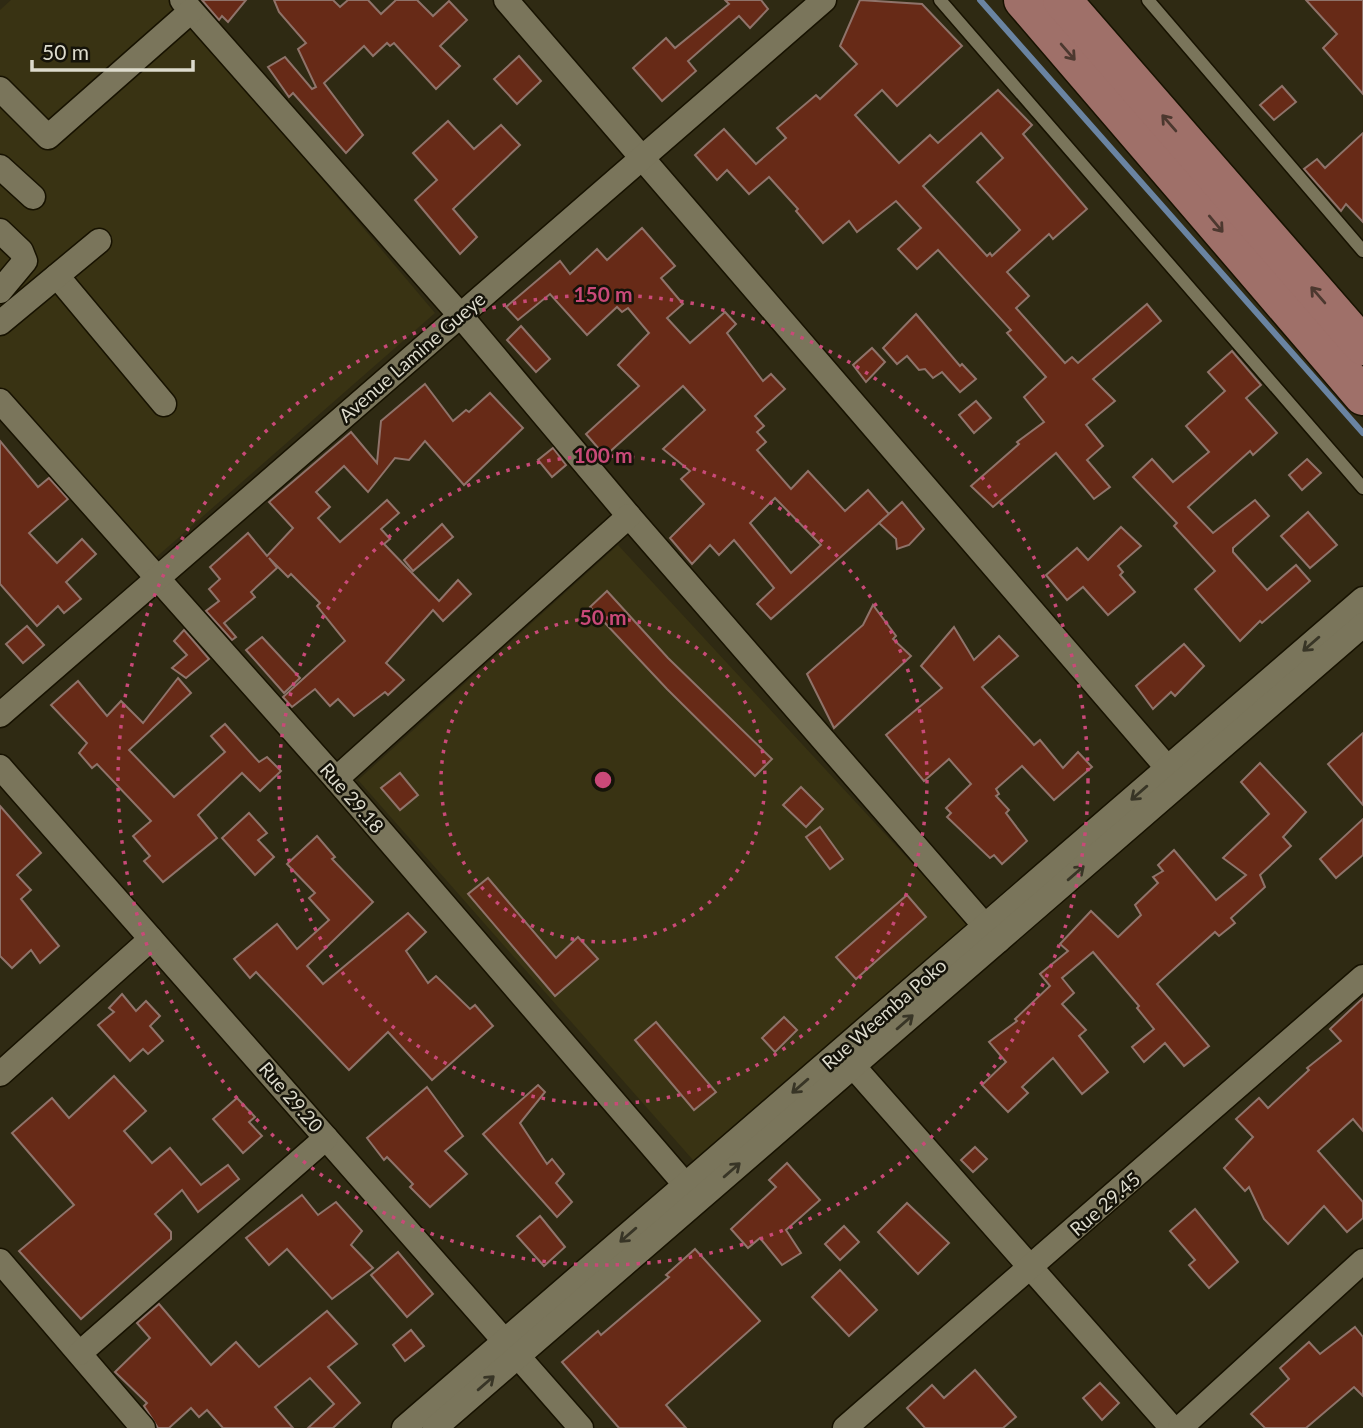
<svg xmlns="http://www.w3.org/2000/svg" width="1363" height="1428" viewBox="0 0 1363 1428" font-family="Lato,sans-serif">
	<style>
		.built { fill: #393313 }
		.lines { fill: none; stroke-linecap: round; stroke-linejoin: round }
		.stream { stroke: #6a84a2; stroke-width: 6 }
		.building { fill: #672a17; stroke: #8f736a; stroke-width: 2; fill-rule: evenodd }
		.service-casing { stroke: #171200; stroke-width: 15 }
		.minor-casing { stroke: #171200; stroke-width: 27 }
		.primary-casing { stroke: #171200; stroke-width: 41 }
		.service { stroke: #7a755b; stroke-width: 12 }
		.minor { stroke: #7a755b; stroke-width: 24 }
		.primary { stroke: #9f7069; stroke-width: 38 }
		.oneway { stroke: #4c382f }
		.oneway2 { stroke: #383526 }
		.ring { fill: none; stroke: #c94978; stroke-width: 3.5; stroke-dasharray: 3.5 7 }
		.labels { text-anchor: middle; stroke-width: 5; stroke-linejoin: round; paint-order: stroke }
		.street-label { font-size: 19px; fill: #dddbcd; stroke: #151309 }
		.centre { fill: #c94978; stroke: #151309; stroke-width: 3.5 }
		.ring-label { font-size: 21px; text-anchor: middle; font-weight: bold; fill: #c94978; stroke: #151309; stroke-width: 5; stroke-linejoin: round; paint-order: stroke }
	</style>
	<rect width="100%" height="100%" fill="#2f2a13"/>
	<!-- built -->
	<g class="built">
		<polygon points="11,0 171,0 435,313 153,560 0,388 0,10"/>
		<polygon points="618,545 973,929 700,1168 358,780"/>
	</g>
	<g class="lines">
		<!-- stream -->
		<polyline class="stream" points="980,0 1363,433"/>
	</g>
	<!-- building -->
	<g class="building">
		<polygon points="202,0 246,0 228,22 222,16 219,20"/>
		<polygon points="274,0 333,0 340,7 348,0 368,0 381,14 396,0 417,0 433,16 449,1 467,20 440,46 460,66 436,89 394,43 390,46 387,43 373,56 364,46 324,83 363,135 346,153 293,93 289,97 268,67 285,57 312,89 316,87 298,49 306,43 279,12"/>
		<polygon points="725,0 761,0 768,9 750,28 739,16 688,61 696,71 662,101 633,68 666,38 675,48 729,4"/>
		<path d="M860 0 922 4 962 46 897 106 882 90 855 115 899 163 930 135 938 143 998 90 1032 125 1023 134 1087 209 1053 239 1049 234 1007 272 1029 296 1016 308 1065 363 1072 357 1078 363 1147 304 1161 321 1093 379 1115 401 1086 425 1103 446 1087 460 1110 487 1094 499 1056 453 993 507 971 486 1019 444 1017 442 1044 422 1024 397 1046 377 1007 333 1011 330 938 250 917 269 898 249 921 228 896 201 857 232 849 221 823 243 796 211 798 209 769 177 749 194 727 170 717 180 695 155 724 129 756 164 786 138 777 128 816 95 820 99 857 64 840 46ZM981 133 1003 158 977 182 1020 230 992 256 990 253 987 256 923 186Z"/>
		<polygon points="1306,0 1363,0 1363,94 1323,48 1337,34"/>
		<polygon points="519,56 541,81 517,104 494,79"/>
		<polygon points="1282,86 1296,102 1274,120 1260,105"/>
		<polygon points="448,121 474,149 501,125 520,145 453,209 477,237 460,254 415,200 437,180 413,153"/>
		<polygon points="1363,133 1363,222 1346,204 1341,211 1304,169 1317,159 1325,168"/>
		<path d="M642 228 675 266 661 278 683 304 667 318 690 343 725 312 736 324 727 333 763 381 771 374 785 389 755 416 764 426 757 432 766 442 757 450 791 489 808 471 845 511 868 490 889 514 771 619 757 604 774 588 734 540 719 555 710 545 692 564 670 538 704 504 681 479 690 471 663 449 705 410 683 386 605 456 586 434 639 386 618 365 649 333 628 308 622 312 617 307 587 335 550 294 518 320 506 307 560 261 570 274 597 249 607 260ZM775 498 821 545 791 573 750 523Z"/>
		<polygon points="916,314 960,366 962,364 976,379 960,392 942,372 933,378 925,369 919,370 907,356 897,364 883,348"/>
		<polygon points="521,326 550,359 536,372 507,340"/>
		<polygon points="872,348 885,362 866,382 853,365"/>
		<polygon points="1232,351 1261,385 1246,398 1277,433 1253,455 1250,451 1188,507 1213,533 1255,500 1269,516 1233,548 1233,552 1267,590 1296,565 1310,581 1262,623 1260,621 1240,641 1195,589 1215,571 1174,526 1177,523 1133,477 1152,459 1173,482 1209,452 1186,426 1225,391 1208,372"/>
		<polygon points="425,384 453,421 466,410 469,412 490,393 523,428 464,485 425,441 409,460 395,458 368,492 344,466 316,492 330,507 318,518 340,542 387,500 399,513 381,529 390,539 384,544 439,601 458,580 471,594 443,621 433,610 386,663 404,680 388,695 385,692 354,716 338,699 330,706 315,689 292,707 283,697 345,641 317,606 320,603 291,574 288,577 269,558 277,568 251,592 255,597 224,623 236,637 232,640 206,611 219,601 209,589 220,579 210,567 248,533 267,556 293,528 269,502 351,432 377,463 381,421"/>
		<polygon points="976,401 991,418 974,433 959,415"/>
		<polygon points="0,441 38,487 49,478 68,499 29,533 57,563 82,539 96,554 66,582 81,599 64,613 58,606 37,626 0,584"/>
		<polygon points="553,448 566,465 552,477 538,460"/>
		<polygon points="1307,459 1321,473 1302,490 1289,475"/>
		<polygon points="902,502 924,529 909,545 897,549 896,539 879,523"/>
		<polygon points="1308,512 1337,545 1310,568 1281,536"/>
		<polygon points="442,524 453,537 413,571 404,560"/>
		<polygon points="1121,527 1141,546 1118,566 1123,572 1120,575 1135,592 1108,615 1083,587 1067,600 1046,575 1077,548 1088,560"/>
		<polygon points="607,591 668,658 772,759 755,776 667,689 590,607"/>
		<polygon points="873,605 896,636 893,639 911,656 834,728 807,674 863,625"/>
		<polygon points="27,626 44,645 23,663 6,644"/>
		<polygon points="954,627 974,660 999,636 1018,656 982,687 1034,745 1040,740 1063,768 1078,752 1092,767 1054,800 1022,766 996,789 999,794 996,796 1009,810 1006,813 1027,841 1002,864 994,855 990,858 947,817 951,813 946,808 971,784 949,759 924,781 886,735 942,688 921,666"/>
		<polygon points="184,630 209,659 186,678 172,668 187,655 174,641"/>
		<polygon points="262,637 300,678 284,693 246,650"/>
		<polygon points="1184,644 1204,666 1175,696 1171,692 1153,709 1136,686"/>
		<polygon points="178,678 191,693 129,750 174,797 225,752 211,736 225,724 259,762 267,757 281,771 260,791 242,773 198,815 217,838 163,882 144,861 150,856 133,836 151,821 97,764 92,768 79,753 87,743 51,705 78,681 107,716 121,701 143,723"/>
		<polygon points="1363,733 1363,805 1328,764"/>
		<polygon points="1260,763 1306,812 1283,837 1291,846 1260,875 1265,887 1231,918 1235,923 1219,936 1215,932 1157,984 1209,1046 1184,1066 1165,1043 1144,1062 1132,1047 1154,1029 1137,1008 1139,1006 1093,952 1062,978 1074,993 1062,1004 1086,1030 1079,1036 1108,1072 1082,1094 1053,1058 1022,1087 1028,1093 1008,1112 982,1085 1006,1062 989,1042 1017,1021 1015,1019 1050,986 1040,974 1068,951 1060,944 1091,911 1118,937 1141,915 1135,905 1158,883 1153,877 1163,871 1158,865 1174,850 1216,900 1246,875 1223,858 1269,814 1241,782"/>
		<polygon points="400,773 418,795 400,810 381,788"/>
		<polygon points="801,787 823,809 806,827 783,805"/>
		<polygon points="0,806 41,853 17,875 31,890 21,899 59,946 40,963 31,950 12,968 0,956"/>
		<polygon points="249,813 267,833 258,840 274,857 255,875 222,838"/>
		<polygon points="1363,819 1363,855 1336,878 1320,859"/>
		<polygon points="820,827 843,859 830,869 806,837"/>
		<polygon points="317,836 335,857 332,859 373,902 307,966 323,984 408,913 426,932 406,951 428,983 436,976 470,1009 475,1005 493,1026 432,1080 388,1032 349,1070 256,972 250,978 234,959 277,924 297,949 329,920 309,898 315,893 287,864"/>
		<polygon points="488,878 556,958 578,937 598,959 555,996 468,894"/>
		<polygon points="907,895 926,917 856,979 836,957"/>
		<polygon points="122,994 136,1011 146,1001 160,1016 150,1026 163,1041 148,1054 143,1049 130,1061 98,1025 114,1012 109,1008"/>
		<polygon points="1363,998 1363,1131 1353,1119 1318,1151 1363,1202 1363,1218 1347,1232 1324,1206 1288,1244 1264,1219 1249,1187 1245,1191 1224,1168 1253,1137 1236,1119 1259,1098 1268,1108 1309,1070 1307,1068 1341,1041 1330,1029"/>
		<polygon points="784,1017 797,1030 775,1052 762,1038"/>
		<polygon points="656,1022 716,1092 694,1110 635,1040"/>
		<polygon points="114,1076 146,1111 124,1131 152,1163 170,1148 201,1185 228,1165 239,1179 198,1212 182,1190 155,1214 171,1232 171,1239 81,1319 19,1251 74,1205 12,1133 52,1098 69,1118"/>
		<polygon points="538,1085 545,1092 520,1123 547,1164 552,1159 564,1174 556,1183 572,1202 557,1217 483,1134"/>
		<polygon points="427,1087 463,1136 445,1151 467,1174 430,1207 410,1187 413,1184 387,1157 384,1160 367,1138"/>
		<polygon points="237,1098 255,1117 249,1122 262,1136 243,1153 213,1119"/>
		<polygon points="975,1147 987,1159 973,1172 961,1160"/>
		<polygon points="787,1163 820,1200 786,1230 801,1253 782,1265 760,1238 748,1248 731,1229 776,1187 769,1180"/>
		<polygon points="302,1195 318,1215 336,1202 362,1231 351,1245 373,1268 332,1299 287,1249 269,1265 246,1238"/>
		<polygon points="907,1203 949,1243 918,1274 878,1232"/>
		<polygon points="1195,1209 1238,1262 1209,1288 1189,1265 1195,1260 1170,1231"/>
		<polygon points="540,1216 565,1247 544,1266 517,1236"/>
		<polygon points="844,1226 859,1242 840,1260 825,1244"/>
		<polygon points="695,1249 760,1321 666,1405 686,1428 619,1428 562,1362 598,1331 601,1335 669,1277 666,1275"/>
		<polygon points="398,1252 433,1294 407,1317 371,1275"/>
		<polygon points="840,1270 877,1310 849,1336 812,1297"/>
		<polygon points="159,1304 211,1365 236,1342 259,1367 327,1311 357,1344 328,1367 360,1403 333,1428 308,1428 334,1404 310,1378 275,1407 293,1428 223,1428 207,1410 199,1417 191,1408 169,1428 158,1428 144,1406 147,1403 115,1372 150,1338 137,1323"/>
		<polygon points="1355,1327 1363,1337 1363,1396 1354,1387 1306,1428 1265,1428 1251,1414 1289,1379 1280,1368 1309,1342 1320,1354"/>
		<polygon points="411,1330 424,1346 405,1361 393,1345"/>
		<polygon points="975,1370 1016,1417 1003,1428 925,1428 907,1408 932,1385 944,1398"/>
		<polygon points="1100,1383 1119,1403 1102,1420 1083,1398"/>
	</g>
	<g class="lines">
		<!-- service casing -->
		<g class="service-casing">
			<g id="service">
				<polyline points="940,0 1363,488"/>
				<polyline points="1148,0 1363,251"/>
			</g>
		</g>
		<!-- minor casing -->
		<g class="minor-casing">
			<g id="minor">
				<polyline points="182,0 460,315 629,516 998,941"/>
				<polyline points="506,0 1177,779"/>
				<polyline points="0,89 48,137 191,11"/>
				<polyline points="0,167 33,197"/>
				<polyline points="0,231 21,251 25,261 0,291"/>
				<polyline points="57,276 164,404"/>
				<polyline points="0,323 99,241"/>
				<polyline points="0,401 336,779 695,1196"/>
				<polyline points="0,715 824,0"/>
				<polyline points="0,767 581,1428"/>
				<polyline points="336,779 629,516"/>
				<polyline points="853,1066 1172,1428"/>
				<polyline points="0,1074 151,939"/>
				<polyline points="0,1261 143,1428"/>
				<polyline points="80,1353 326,1138"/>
				<polyline points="404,1428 1363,599"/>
				<polyline points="435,1428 1363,625"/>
				<polyline points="845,1428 1363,977"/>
				<polyline points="1180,1428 1363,1261"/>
			</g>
		</g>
		<!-- primary casing -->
		<g class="primary-casing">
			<g id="primary">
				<polyline points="1023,0 1363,396"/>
				<polyline points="1062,0 1363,346"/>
			</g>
		</g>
		<!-- service -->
		<use href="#service" class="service"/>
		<!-- minor -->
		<use href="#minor" class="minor"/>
		<!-- primary -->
		<use href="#primary" class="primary"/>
	</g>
	<!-- one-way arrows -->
	<defs><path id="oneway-shaft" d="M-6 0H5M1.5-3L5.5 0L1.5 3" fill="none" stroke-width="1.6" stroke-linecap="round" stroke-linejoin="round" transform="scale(1.75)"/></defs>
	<g class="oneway">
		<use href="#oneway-shaft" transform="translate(1068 52) rotate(49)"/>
		<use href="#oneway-shaft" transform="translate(1169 123) rotate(-131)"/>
		<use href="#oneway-shaft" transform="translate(1216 224) rotate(50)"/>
		<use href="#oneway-shaft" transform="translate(1318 295) rotate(-131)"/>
	</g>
	<g class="oneway2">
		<use href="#oneway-shaft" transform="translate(1311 644) rotate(139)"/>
		<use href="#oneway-shaft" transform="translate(1139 793) rotate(139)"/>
		<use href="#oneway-shaft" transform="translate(1076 873) rotate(-41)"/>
		<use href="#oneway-shaft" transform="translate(905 1022) rotate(-41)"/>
		<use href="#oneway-shaft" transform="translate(800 1086) rotate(139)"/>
		<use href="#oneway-shaft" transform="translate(732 1170) rotate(-41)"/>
		<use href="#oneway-shaft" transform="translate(628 1235) rotate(139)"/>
		<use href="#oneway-shaft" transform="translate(486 1383) rotate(-41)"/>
	</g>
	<!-- distance rings -->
	<g class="ring">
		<circle cx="603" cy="780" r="162"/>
		<circle cx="603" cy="780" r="324"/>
		<circle cx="603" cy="780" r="485"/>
	</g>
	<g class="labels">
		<!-- street labels -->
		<g class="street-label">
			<text transform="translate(412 357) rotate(-41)" y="7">Avenue Lamine Gueye</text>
			<text transform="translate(352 798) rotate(49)" y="7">Rue 29.18</text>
			<text transform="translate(884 1014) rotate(-41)" y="7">Rue Weemba Poko</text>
			<text transform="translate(291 1097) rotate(49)" y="7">Rue 29.20</text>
			<text transform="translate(1105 1204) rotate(-41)" y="7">Rue 29.45</text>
		</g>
	</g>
	<circle cx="603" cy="780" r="10" class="centre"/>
	<g class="ring-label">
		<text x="603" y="302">150 m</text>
		<text x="603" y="463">100 m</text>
		<text x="603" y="625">50 m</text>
	</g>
	<!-- scale -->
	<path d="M32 60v10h161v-10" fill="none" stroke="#dddbcd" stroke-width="3.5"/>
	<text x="42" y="60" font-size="21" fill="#dddbcd" stroke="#151309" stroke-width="5" paint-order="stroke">50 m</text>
</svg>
